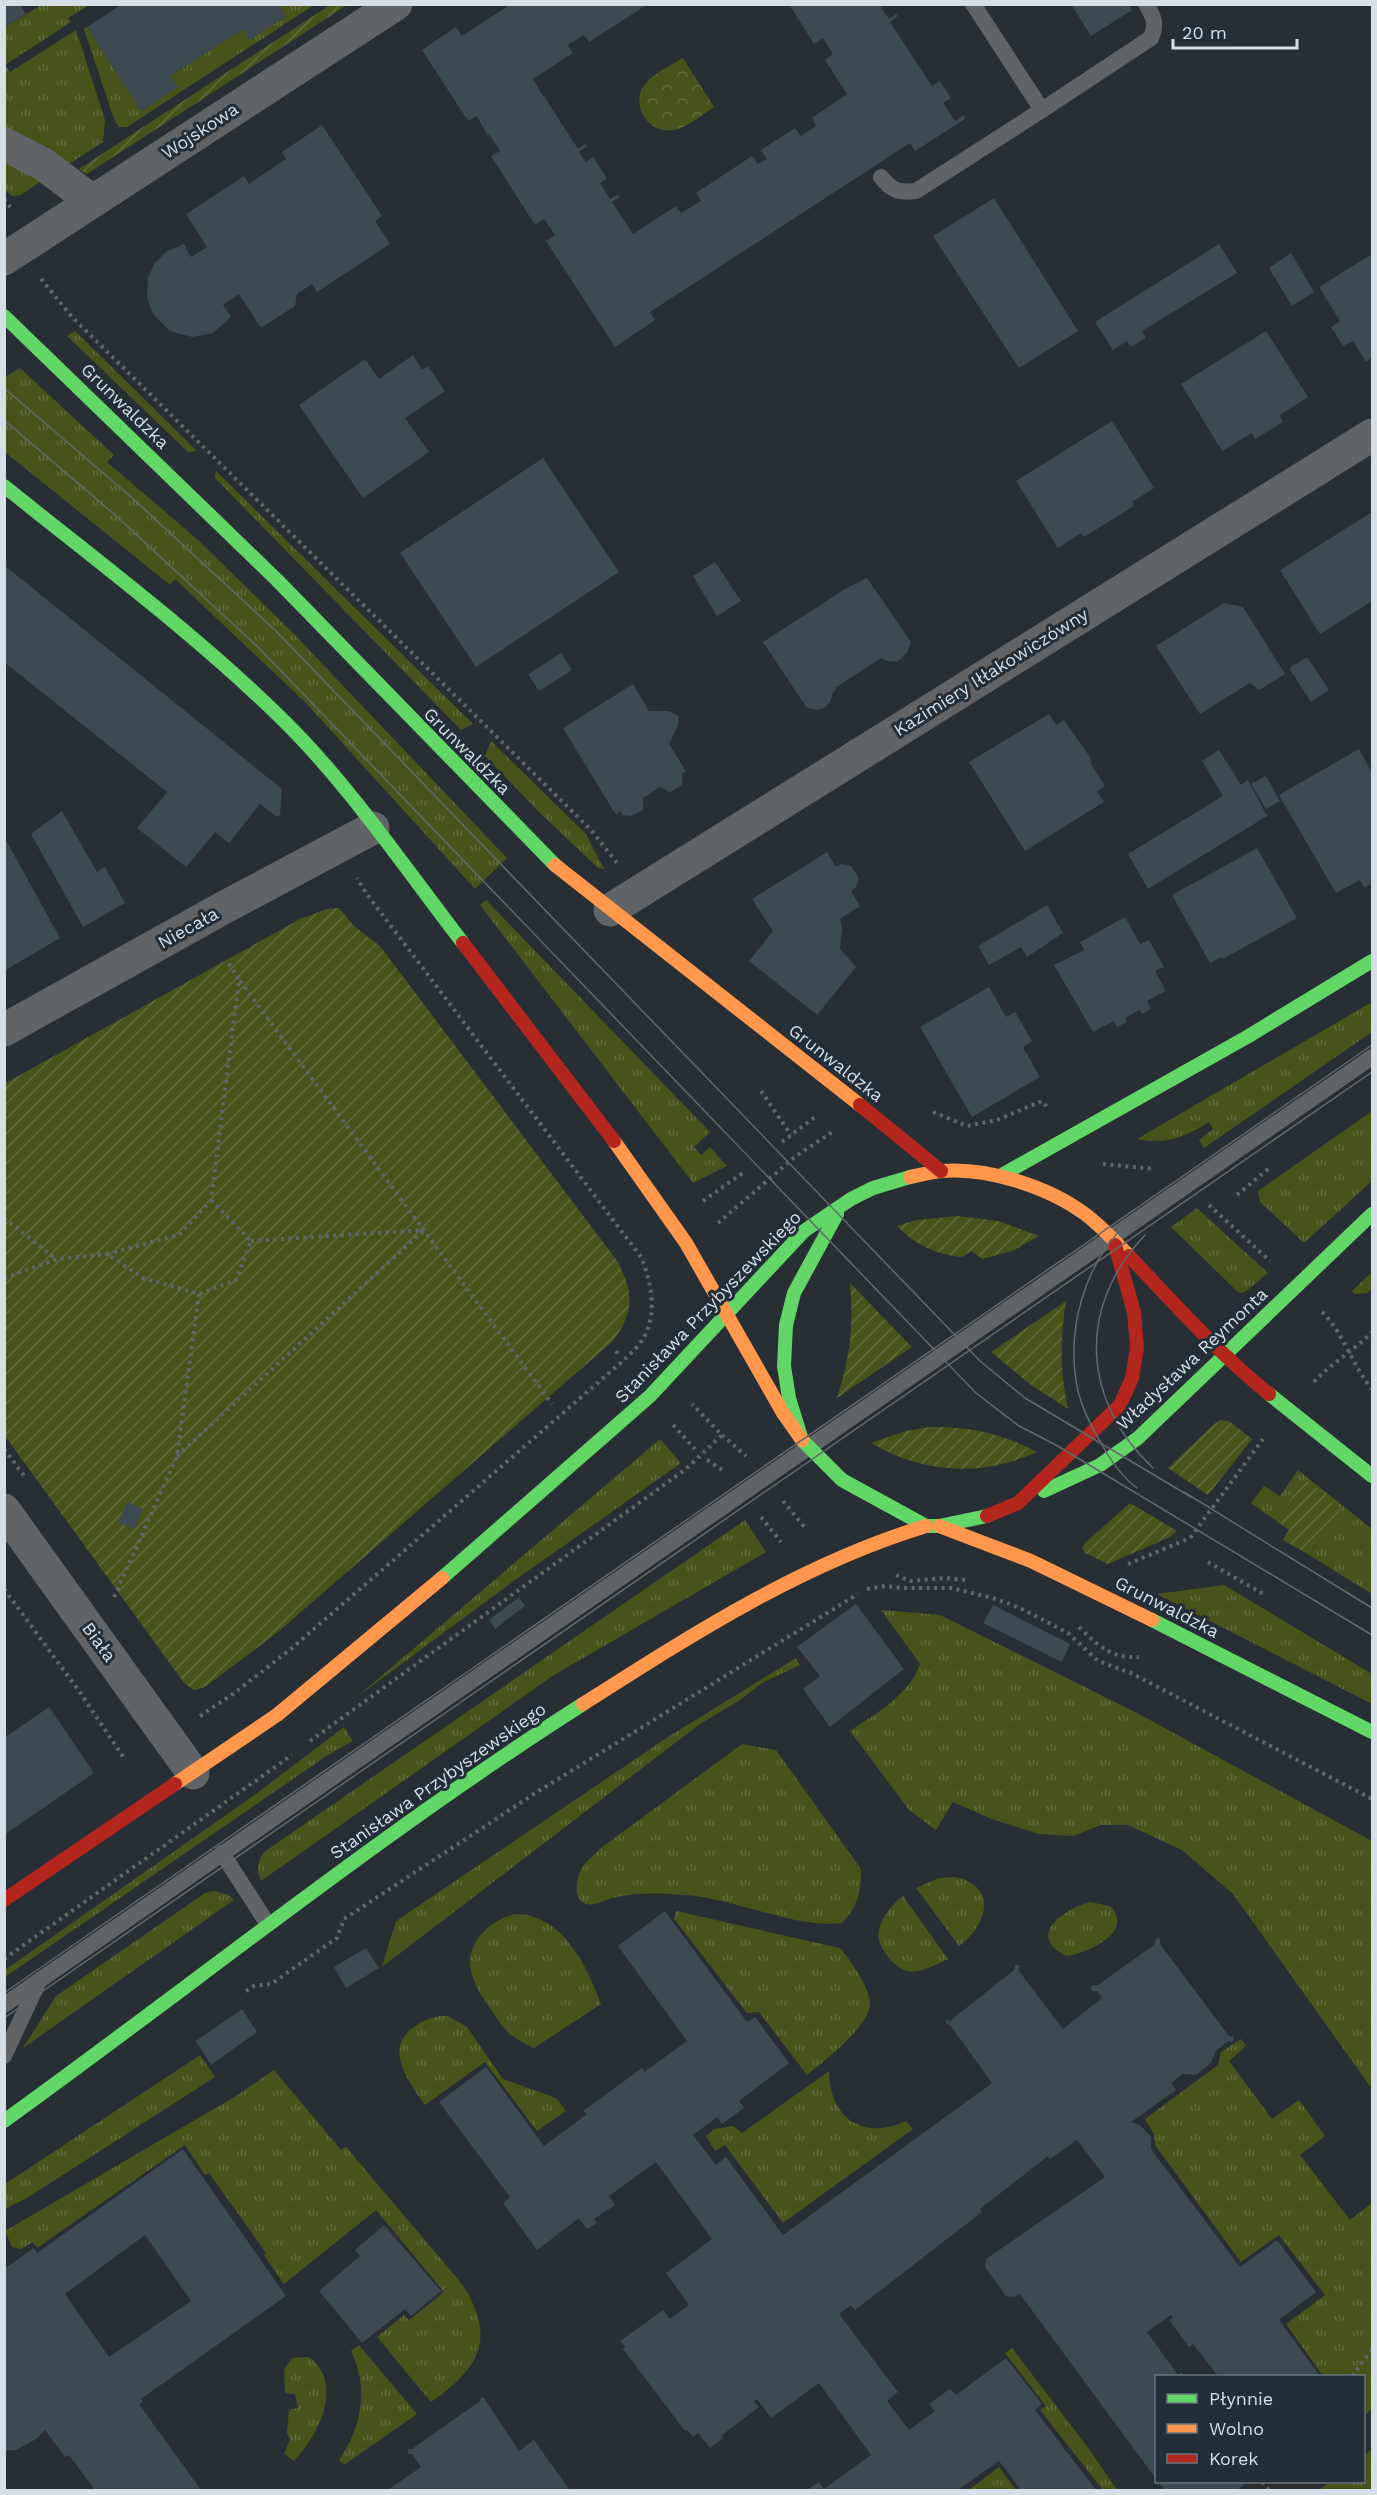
<svg xmlns="http://www.w3.org/2000/svg" width="1377" height="2495" viewBox="0 0 1377 2495" font-family="'Work Sans',sans-serif">
	<style>
		.grass { fill: url(#grass-tufts) }
		.forest { fill: url(#forest-crowns) }
		.garden { fill: url(#garden-furrows) }
		.building { fill: #3d4a52; fill-rule: evenodd }
		.lines { fill: none; stroke-linecap: round; stroke-linejoin: round }
		.path { stroke: #626569; stroke-width: 4; stroke-dasharray: 3 4.5; stroke-linecap: butt }
		.lane { stroke: #616467; stroke-width: 16 }
		.street { stroke: #616467; stroke-width: 33 }
		.fast { stroke: #63d668; stroke-width: 14 }
		.slow { stroke: #ff974d; stroke-width: 14 }
		.jam { stroke: #b3261e; stroke-width: 14 }
		.tram { stroke: #64696b; stroke-width: 1.5 }
		.labels { text-anchor: middle; stroke-width: 6; stroke-linejoin: round; paint-order: stroke }
		.street-label { font-size: 18px; fill: #d7dfe6; stroke: #222f39 }
	</style>
	<defs>
		<pattern id="grass-tufts" width="24" height="20" patternUnits="userSpaceOnUse" patternTransform="scale(1.5)"><rect width="24" height="20" fill="#48531c"/><path d="M3 7l-1-3M5 7V3M7 7l1-3M15 17l-1-3M17 17v-4M19 17l1-3" fill="none" stroke="#626b3d"/></pattern>
		<pattern id="forest-crowns" width="20" height="18" patternUnits="userSpaceOnUse" patternTransform="scale(1.5)"><rect width="20" height="18" fill="#48531c"/><path d="M2 6a3 3 0 1 1 6 0M12 15a3 3 0 1 1 6 0" fill="none" stroke="#626b3d"/></pattern>
		<pattern id="garden-furrows" width="10" height="10" patternUnits="userSpaceOnUse" patternTransform="scale(1.5)"><rect width="10" height="10" fill="#48531c"/><path d="M-1 1l2-2M0 10L10 0M9 11l2-2" fill="none" stroke="#626b3d"/></pattern>
	</defs>
	<rect width="100%" height="100%" fill="#272e34"/>
	<!-- grass -->
	<g class="grass">
		<polygon points="41,5 89,5 68,18 71,22 5,65 10,72 76,30 105,120 103,142 69,164 5,129 5,27"/>
		<polygon points="279,5 314,5 127,127 119,127 115,122 84,29 87,27 141,110 177,86 170,76 243,29 250,39 286,16"/>
		<polygon points="4,158 44,179 21,195 12,196 5,190"/>
		<polygon points="75,331 197,451 188,452 67,336"/>
		<polygon points="20,368 114,455 107,462 197,539 291,631 507,858 475,889 306,703 175,579 170,585 5,452 5,377"/>
		<polygon points="216,471 473,724 461,730 215,478"/>
		<polygon points="491,741 586,834 604,869 598,868 538,811 485,756"/>
		<polygon points="486,900 710,1132 694,1147 701,1155 710,1147 727,1166 693,1183 480,905"/>
		<path d="M1372 1002V1032L1204 1148 1199 1140 1213 1129 1209 1122C1186 1137 1165 1145 1137 1139Z"/>
		<polygon points="1372,1111 1372,1181 1304,1243 1260,1202 1258,1191"/>
		<polygon points="1197,1208 1268,1273 1245,1292 1239,1293 1171,1227"/>
		<polygon points="1372,1272 1372,1288 1367,1293 1354,1294 1352,1291"/>
		<polygon points="660,1439 681,1463 511,1583 358,1696"/>
		<polygon points="1298,1470 1372,1529 1372,1594 1309,1555 1324,1533 1306,1479 1275,1520 1251,1503 1264,1486 1280,1496"/>
		<path d="M745 1520 766 1552 554 1675 261 1881C256 1869 257 1863 264 1852Z"/>
		<polygon points="1224,1585 1372,1674 1372,1704 1157,1594"/>
		<path d="M881 1610 940 1615 1137 1713 1372 1841V2089L1233 1894 1182 1850 1128 1825H1101L1073 1836 1039 1834 989 1818 953 1802 936 1830 909 1810 850 1731C877 1713 909 1695 920 1664Z"/>
		<polygon points="796,1658 800,1665 762,1683 740,1700 700,1724 382,1967 396,1921 668,1737"/>
		<polygon points="344,1727 353,1741 328,1755 5,1977 5,1970 256,1794"/>
		<path d="M742 1744 776 1750 861 1869C862 1890 857 1908 842 1923 795 1929 734 1898 685 1895 661 1893 636 1892 612 1898 603 1900 591 1909 582 1902 574 1895 576 1877 582 1868 586 1861 595 1854 601 1848Z"/>
		<path d="M955 1877C999 1886 987 1926 959 1946L916 1888 939 1878Z"/>
		<polygon points="214,1891 229,1895 234,1900 23,2048 56,1996 205,1893"/>
		<path d="M903 1896 948 1959C937 1964 919 1974 907 1971 899 1969 893 1963 888 1957 885 1952 880 1946 879 1940 875 1926 891 1904 903 1896Z"/>
		<path d="M1090 1902 1110 1906C1136 1931 1087 1954 1066 1956 1025 1935 1064 1909 1090 1902Z"/>
		<path d="M676 1911 840 1948C850 1959 868 1986 870 2001 873 2024 823 2062 807 2075L759 2012 747 2013 674 1919Z"/>
		<path d="M515 1914C562 1914 587 1965 601 2004L534 2048C526 2044 517 2040 510 2034 502 2027 496 2017 490 2008 482 1997 474 1985 471 1971 465 1942 490 1920 515 1914Z"/>
		<path d="M440 2016H448L467 2027 503 2079 556 2098 566 2111 537 2131 485 2062 425 2105C409 2082 383 2048 414 2027 422 2021 430 2018 440 2016Z"/>
		<polygon points="1241,2039 1246,2046 1229,2061 1272,2119 1299,2100 1325,2136 1300,2155 1350,2220 1372,2203 1372,2408 1364,2417 1364,2376 1323,2376 1286,2324 1325,2295 1279,2235 1241,2262 1155,2145 1154,2134 1145,2119 1218,2065 1221,2052"/>
		<polygon points="200,2055 215,2077 27,2198 5,2209 5,2184"/>
		<path d="M274 2070 341 2150 346 2147 462 2284C497 2338 480 2368 431 2402L377 2337 404 2315 409 2320 444 2292 376 2210 284 2284 264 2255 266 2253 209 2173 205 2175 185 2145 37 2248 33 2242 21 2249 12 2247 5 2231 236 2096Z"/>
		<path d="M829 2071C830 2118 862 2141 906 2121L913 2129 783 2223 725 2145 715 2151 706 2136 714 2129 733 2126 742 2133Z"/>
		<path d="M359 2345 417 2414 344 2465 339 2460C362 2428 369 2387 351 2351Z"/>
		<polygon points="1012,2348 1089,2449 1117,2490 1103,2490 1040,2410 1046,2406 1005,2353"/>
		<path d="M309 2357C345 2384 318 2436 294 2461L284 2454 290 2439 287 2433 289 2410 298 2408 295 2394 285 2393 284 2370 292 2358Z"/>
		<polygon points="1372,2449 1372,2490 1319,2490 1330,2482 1364,2482 1364,2456"/>
		<polygon points="999,2467 1016,2490 971,2490 970,2489"/>
	</g>
	<!-- forest -->
	<path class="forest" d="M683 58 714 107C702 115 688 127 674 130 649 135 629 105 645 84 654 73 671 65 683 58Z"/>
	<!-- garden -->
	<g class="garden">
		<polygon points="330,5 347,5 87,174 79,169"/>
		<path d="M339 908 354 926 380 946 618 1262C634 1294 634 1312 613 1341L278 1632 205 1687 194 1690 184 1683 5 1436 4 1084 300 919 327 909Z"/>
		<path d="M958 1216 998 1221 1039 1236 1012 1251 982 1259 972 1251 961 1257C936 1255 914 1244 897 1226L916 1220Z"/>
		<path d="M850 1283 912 1347 837 1398C850 1359 854 1324 850 1283Z"/>
		<path d="M1066 1301C1060 1339 1060 1372 1068 1409L1031 1385 991 1352Z"/>
		<polygon points="1221,1420 1229,1421 1252,1439 1208,1495 1168,1468 1214,1424"/>
		<path d="M929 1427C968 1426 1002 1433 1037 1452 982 1477 923 1474 871 1443L906 1431Z"/>
		<polygon points="1306,1479 1341,1508 1309,1555 1283,1540 1289,1530 1275,1520"/>
		<polygon points="1130,1503 1177,1531 1170,1537 1108,1564 1085,1553 1082,1548 1086,1542"/>
	</g>
	<!-- building -->
	<g class="building">
		<polygon points="20,4 26,14 4,27 4,5"/>
		<polygon points="122,4 279,4 286,16 250,40 243,29 170,76 178,87 141,111 87,27"/>
		<polygon points="511,4 648,4 589,42 584,35 568,45 573,53 533,79 543,96 547,97 545,98 578,149 585,144 587,146 579,152 586,162 593,157 607,178 600,183 610,199 618,194 620,197 612,202 633,234 676,206 681,213 701,201 696,193 752,156 758,164 767,159 761,150 795,128 801,136 816,126 812,118 847,94 825,60 833,54 823,38 814,44 789,4 879,4 889,19 896,14 898,16 890,22 932,86 940,81 951,98 943,103 955,121 964,115 965,119 915,151 910,143 650,312 655,320 615,347 546,241 555,235 544,219 535,225 491,156 500,151 489,134 488,136 477,116 468,121 422,50 456,27 462,36"/>
		<polygon points="1071,4 1129,4 1132,10 1091,36"/>
		<polygon points="322,125 382,216 375,221 390,244 317,292 312,284 297,294 295,306 261,328 239,294 223,305 231,317 213,333 192,337 170,331 153,314 147,298 148,278 154,264 167,251 184,244 191,257 207,247 186,214 244,176 249,184 286,159 282,152"/>
		<polygon points="994,198 1078,331 1019,368 933,236"/>
		<polygon points="1219,244 1237,273 1142,331 1146,338 1131,347 1127,341 1113,350 1095,322"/>
		<polygon points="1291,253 1314,292 1292,306 1269,268"/>
		<polygon points="1372,254 1372,357 1366,362 1353,341 1343,346 1331,327 1340,321 1319,287"/>
		<polygon points="1266,331 1308,397 1280,415 1283,422 1255,439 1252,433 1222,451 1181,384"/>
		<polygon points="413,355 422,370 428,366 445,391 405,418 429,452 363,498 299,405 365,359 379,379"/>
		<polygon points="1112,421 1154,488 1132,502 1134,506 1084,537 1081,533 1058,548 1016,481"/>
		<polygon points="543,458 619,572 476,667 400,553"/>
		<polygon points="1372,512 1372,601 1320,634 1280,570"/>
		<polygon points="715,562 741,601 717,616 693,576"/>
		<polygon points="4,565 282,789 280,815 277,817 260,804 229,843 215,832 186,867 137,828 167,792 4,662"/>
		<polygon points="867,578 911,642 907,653 897,662 887,661 881,658 835,688 836,690 833,692 830,702 824,708 817,710 807,708 763,642 845,589"/>
		<polygon points="1224,603 1243,607 1285,674 1259,690 1250,683 1200,714 1156,646"/>
		<polygon points="561,653 572,670 539,691 528,674"/>
		<polygon points="1307,657 1329,690 1311,702 1289,668"/>
		<polygon points="633,684 649,711 668,711 679,716 677,728 669,744 686,771 682,774 682,785 670,792 660,787 643,798 643,810 631,816 622,815 621,811 616,815 563,728"/>
		<polygon points="1049,714 1056,725 1064,720 1090,757 1091,764 1105,786 1097,791 1104,802 1025,851 969,762"/>
		<polygon points="1359,749 1372,773 1372,883 1365,888 1360,880 1336,893 1279,795"/>
		<polygon points="1219,750 1241,785 1248,780 1267,816 1148,889 1128,854 1223,796 1202,761"/>
		<polygon points="1266,776 1280,801 1266,809 1251,784"/>
		<polygon points="62,811 97,872 105,867 125,903 83,927 31,834"/>
		<polygon points="7,842 60,938 4,971 4,843"/>
		<polygon points="1257,848 1297,918 1223,959 1221,957 1210,963 1172,895"/>
		<polygon points="827,852 836,867 841,864 851,866 859,878 856,887 851,891 860,906 840,919 842,928 840,949 856,967 817,1015 749,961 773,931 752,899"/>
		<polygon points="1047,905 1063,933 1027,957 1021,947 989,965 978,946"/>
		<polygon points="1125,917 1140,944 1149,940 1164,967 1155,971 1166,991 1147,1001 1151,1009 1142,1014 1140,1010 1125,1018 1127,1022 1117,1027 1114,1021 1093,1032 1054,965 1084,950 1080,942"/>
		<polygon points="989,987 1006,1017 1015,1012 1032,1041 1023,1047 1040,1077 972,1117 920,1027"/>
		<polygon points="128,1502 143,1509 134,1529 118,1522"/>
		<polygon points="519,1597 525,1606 495,1629 489,1620"/>
		<polygon points="856,1604 904,1669 830,1727 803,1689 820,1676 797,1647"/>
		<polygon points="993,1605 1070,1644 1062,1662 983,1623"/>
		<polygon points="49,1707 94,1773 4,1835 4,1738"/>
		<polygon points="665,1911 747,2022 755,2017 789,2063 739,2101 744,2108 722,2124 717,2117 693,2135 716,2165 726,2157 783,2235 992,2083 950,2025 946,2024 946,2019 950,2021 985,1993 1014,1970 1015,1965 1019,1965 1019,1971 1063,2029 1102,1998 1097,1991 1092,1991 1091,1986 1098,1985 1154,1945 1156,1938 1160,1939 1160,1944 1229,2036 1234,2037 1233,2042 1228,2041 1216,2051 1211,2063 1196,2075 1183,2074 1171,2083 1176,2090 1131,2122 1140,2125 1151,2137 1151,2149 1240,2267 1277,2240 1316,2292 1279,2320 1320,2376 1218,2376 1193,2344 1189,2347 1169,2320 1173,2318 1171,2315 1147,2332 1178,2375 1181,2372 1184,2376 1156,2376 1156,2479 1020,2294 1014,2297 1006,2296 985,2267 986,2259 1105,2177 1077,2140 1050,2159 1048,2156 980,2209 982,2212 855,2310 851,2305 839,2314 898,2392 887,2401 909,2430 935,2411 929,2404 950,2389 956,2395 1006,2358 1042,2404 1035,2410 1096,2490 1021,2490 999,2461 958,2490 807,2490 819,2482 824,2489 871,2455 819,2383 771,2418 757,2399 754,2401 759,2407 722,2435 723,2438 710,2448 698,2433 693,2437 687,2430 685,2431 623,2349 625,2347 620,2341 663,2310 670,2319 689,2305 666,2273 712,2239 656,2162 609,2196 615,2205 594,2219 597,2223 587,2229 579,2218 537,2250 503,2203 510,2197 439,2102 486,2067 544,2146 587,2114 583,2111 612,2090 642,2068 644,2072 687,2041 618,1946"/>
		<polygon points="366,1948 379,1968 346,1988 334,1967"/>
		<polygon points="242,2009 257,2032 211,2065 196,2041"/>
		<path d="M183 2149 286 2296 141 2399 143 2402 139 2404 201 2490H95L69 2455 65 2457 45 2430 38 2438 16 2450 4 2451V2269L34 2248 37 2253ZM145 2235 191 2301 109 2357 65 2294Z"/>
		<polygon points="384,2225 441,2291 411,2316 405,2309 362,2343 319,2291 360,2256 355,2250"/>
		<polygon points="481,2397 484,2398 519,2451 534,2440 569,2489 388,2490 421,2467 412,2454 408,2454 408,2449 412,2449 480,2401"/>
		<polygon points="1158,2482 1247,2482 1237,2490 1165,2490"/>
	</g>
	<g class="lines">
		<!-- path -->
		<g class="path">
			<polyline points="4,70 8,69"/>
			<polyline points="4,199 11,208"/>
			<polyline points="41,279 72,317 591,830 617,863"/>
			<polyline points="240,981 552,1404"/>
			<polyline points="761,1091 791,1135"/>
			<polyline points="933,1112 967,1126 997,1120 1042,1101 1047,1107"/>
			<polyline points="782,1142 815,1117"/>
			<polyline points="1103,1164 1155,1169"/>
			<polyline points="1237,1195 1268,1169"/>
			<polyline points="211,1200 251,1241 236,1280 199,1294 143,1278 107,1254 179,1235 211,1200 239,980 227,960"/>
			<polyline points="703,1201 744,1172"/>
			<polyline points="1209,1205 1270,1261"/>
			<polyline points="4,1218 56,1259"/>
			<polyline points="718,1223 796,1156 834,1131"/>
			<polyline points="251,1241 423,1230"/>
			<polyline points="4,1278 57,1259 107,1254"/>
			<path d="M1322 1312C1344 1333 1352 1366 1372 1389"/>
			<polyline points="616,1351 620,1357"/>
			<path d="M1314 1382C1332 1362 1354 1351 1372 1332"/>
			<polyline points="673,1425 695,1449"/>
			<polyline points="722,1435 746,1456"/>
			<polyline points="4,1449 25,1477"/>
			<polyline points="177,1456 424,1230"/>
			<polyline points="707,1460 724,1471"/>
			<polyline points="783,1501 807,1530"/>
			<polyline points="761,1517 781,1542"/>
			<polyline points="1208,1562 1265,1595"/>
			<polyline points="1128,1564 1190,1538 1263,1439"/>
			<polyline points="896,1575 910,1581 945,1578 966,1580"/>
			<polyline points="4,1589 79,1691 124,1758"/>
			<polyline points="867,1589 885,1586 902,1588 952,1588 996,1599 1020,1608 1068,1633 1098,1661 1131,1673 1372,1799"/>
			<polyline points="114,1597 177,1456 199,1294"/>
			<path d="M1079 1627C1097 1645 1112 1659 1139 1657"/>
			<path d="M200 1716 233 1694 292 1648 608 1374C618 1365 628 1357 637 1347 659 1322 653 1285 641 1257L366 893 357 878"/>
			<polyline points="310,1741 686,1469 722,1435 692,1404"/>
			<polyline points="4,1959 292,1755"/>
			<polyline points="246,1991 254,1986 271,1984 337,1938 344,1919 537,1792 858,1594"/>
			<polyline points="1352,2376 1372,2350"/>
			<polyline points="1262,2482 1269,2490"/>
		</g>
		<!-- lane -->
		<g class="lane">
			<path d="M973 4 1042 110 1151 38C1157 24 1154 17 1146 4"/>
			<path d="M881 177C892 191 899 193 916 191L1042 110"/>
			<polyline points="222,1853 267,1923"/>
			<polyline points="4,2005 1372,1057"/>
			<polyline points="4,2056 38,1983"/>
		</g>
		<!-- street -->
		<g class="street">
			<polyline points="4,144 43,164 92,201"/>
			<polyline points="4,259 396,4"/>
			<polyline points="610,910 1372,435"/>
			<polyline points="4,1030 223,908 373,828"/>
			<polyline points="4,1510 193,1773"/>
		</g>
		<!-- fast -->
		<g class="fast">
			<polyline points="4,316 277,580 555,865"/>
			<path d="M4 486C97 561 194 633 280 717 348 783 405 868 463 943"/>
			<polyline points="1000,1176 1247,1037 1372,961"/>
			<polyline points="837,1214 794,1293 786,1325 784,1366 789,1398 802,1440 842,1480 926,1526 939,1526 987,1516"/>
			<polyline points="1269,1394 1372,1476"/>
			<polyline points="1044,1491 1100,1465 1138,1438 1372,1214"/>
			<polyline points="442,1578 650,1396 804,1231 851,1199 873,1188 910,1177"/>
			<polyline points="1152,1620 1372,1732"/>
			<path d="M4 2121C197 1982 382 1832 583 1704"/>
		</g>
		<!-- slow -->
		<g class="slow">
			<polyline points="555,865 860,1105"/>
			<polyline points="614,1141 686,1243 783,1413 802,1440"/>
			<path d="M910 1177C920 1175 931 1172 942 1171 987 1167 1049 1187 1085 1214 1101 1226 1115 1241 1129 1256"/>
			<polyline points="939,1526 1031,1561 1152,1620"/>
			<path d="M583 1704C693 1634 801 1564 926 1526"/>
			<polyline points="175,1784 277,1715 442,1578"/>
		</g>
		<!-- jam -->
		<g class="jam">
			<polyline points="463,943 614,1141"/>
			<polyline points="860,1105 941,1171"/>
			<path d="M1129 1256C1174 1303 1218 1353 1269 1394"/>
			<polyline points="987,1516 1018,1503 1120,1405 1132,1378 1137,1348 1134,1312 1115,1245"/>
			<polyline points="4,1900 175,1784"/>
		</g>
		<!-- tram -->
		<g class="tram">
			<polyline points="4,388 130,496 275,630 980,1361 1025,1398 1191,1497"/>
			<polyline points="4,420 114,514 258,647 976,1393 1019,1426 1056,1445 1372,1635"/>
			<path d="M1129 1221C1084 1263 1065 1331 1078 1391 1082 1408 1091 1426 1100 1441 1109 1458 1121 1476 1137 1488"/>
			<path d="M1145 1235C1076 1308 1082 1401 1153 1468"/>
			<polyline points="1184,1492 1372,1608"/>
			<polyline points="4,1993 1372,1045"/>
			<polyline points="4,2018 1372,1072"/>
		</g>
	</g>
	<g class="labels">
		<!-- street labels -->
		<g class="street-label">
			<text transform="translate(200 131) rotate(-33)" y="6">Wojskowa</text>
			<text transform="translate(125 406) rotate(44)" y="6">Grunwaldzka</text>
			<text transform="translate(991 672) rotate(-32)" y="6">Kazimiery Iłłakowiczówny</text>
			<text transform="translate(467 751) rotate(45)" y="6">Grunwaldzka</text>
			<text transform="translate(188 928) rotate(-29)" y="6">Niecała</text>
			<text transform="translate(836 1063) rotate(38)" y="6">Grunwaldzka</text>
			<text transform="translate(708 1307) rotate(-46)" y="6">Stanisława Przybyszewskiego</text>
			<text transform="translate(1192 1359) rotate(-43)" y="6">Władysława Reymonta</text>
			<text transform="translate(1167 1607) rotate(27)" y="6">Grunwaldzka</text>
			<text transform="translate(99 1642) rotate(54)" y="6">Biała</text>
			<text transform="translate(438 1781) rotate(-35)" y="6">Stanisława Przybyszewskiego</text>
		</g>
	</g>
	<!-- border -->
	<rect width="1377" height="2495" fill="none" stroke="#d7dfe6" stroke-width="12"/>
	<!-- legend -->
	<rect x="1155" y="2375" width="210" height="108" fill="#222f39" stroke="#6a757e" stroke-width="1.5"/>
	<rect x="1167" y="2394" width="30" height="9" fill="#63d668" stroke="#6a757e" stroke-width="1.5"/>
	<text x="1209" y="2405" font-size="18" fill="#d7dfe6">Płynnie</text>
	<rect x="1167" y="2424" width="30" height="9" fill="#ff974d" stroke="#6a757e" stroke-width="1.5"/>
	<text x="1209" y="2435" font-size="18" fill="#d7dfe6">Wolno</text>
	<rect x="1167" y="2454" width="30" height="9" fill="#b3261e" stroke="#6a757e" stroke-width="1.5"/>
	<text x="1209" y="2465" font-size="18" fill="#d7dfe6">Korek</text>
	<!-- scale -->
	<path d="M1173 39v9h124v-9" fill="none" stroke="#d7dfe6" stroke-width="3"/>
	<text x="1182" y="39" font-size="18" fill="#d7dfe6" stroke="#222f39" stroke-width="4.5" paint-order="stroke">20 m</text>
</svg>
